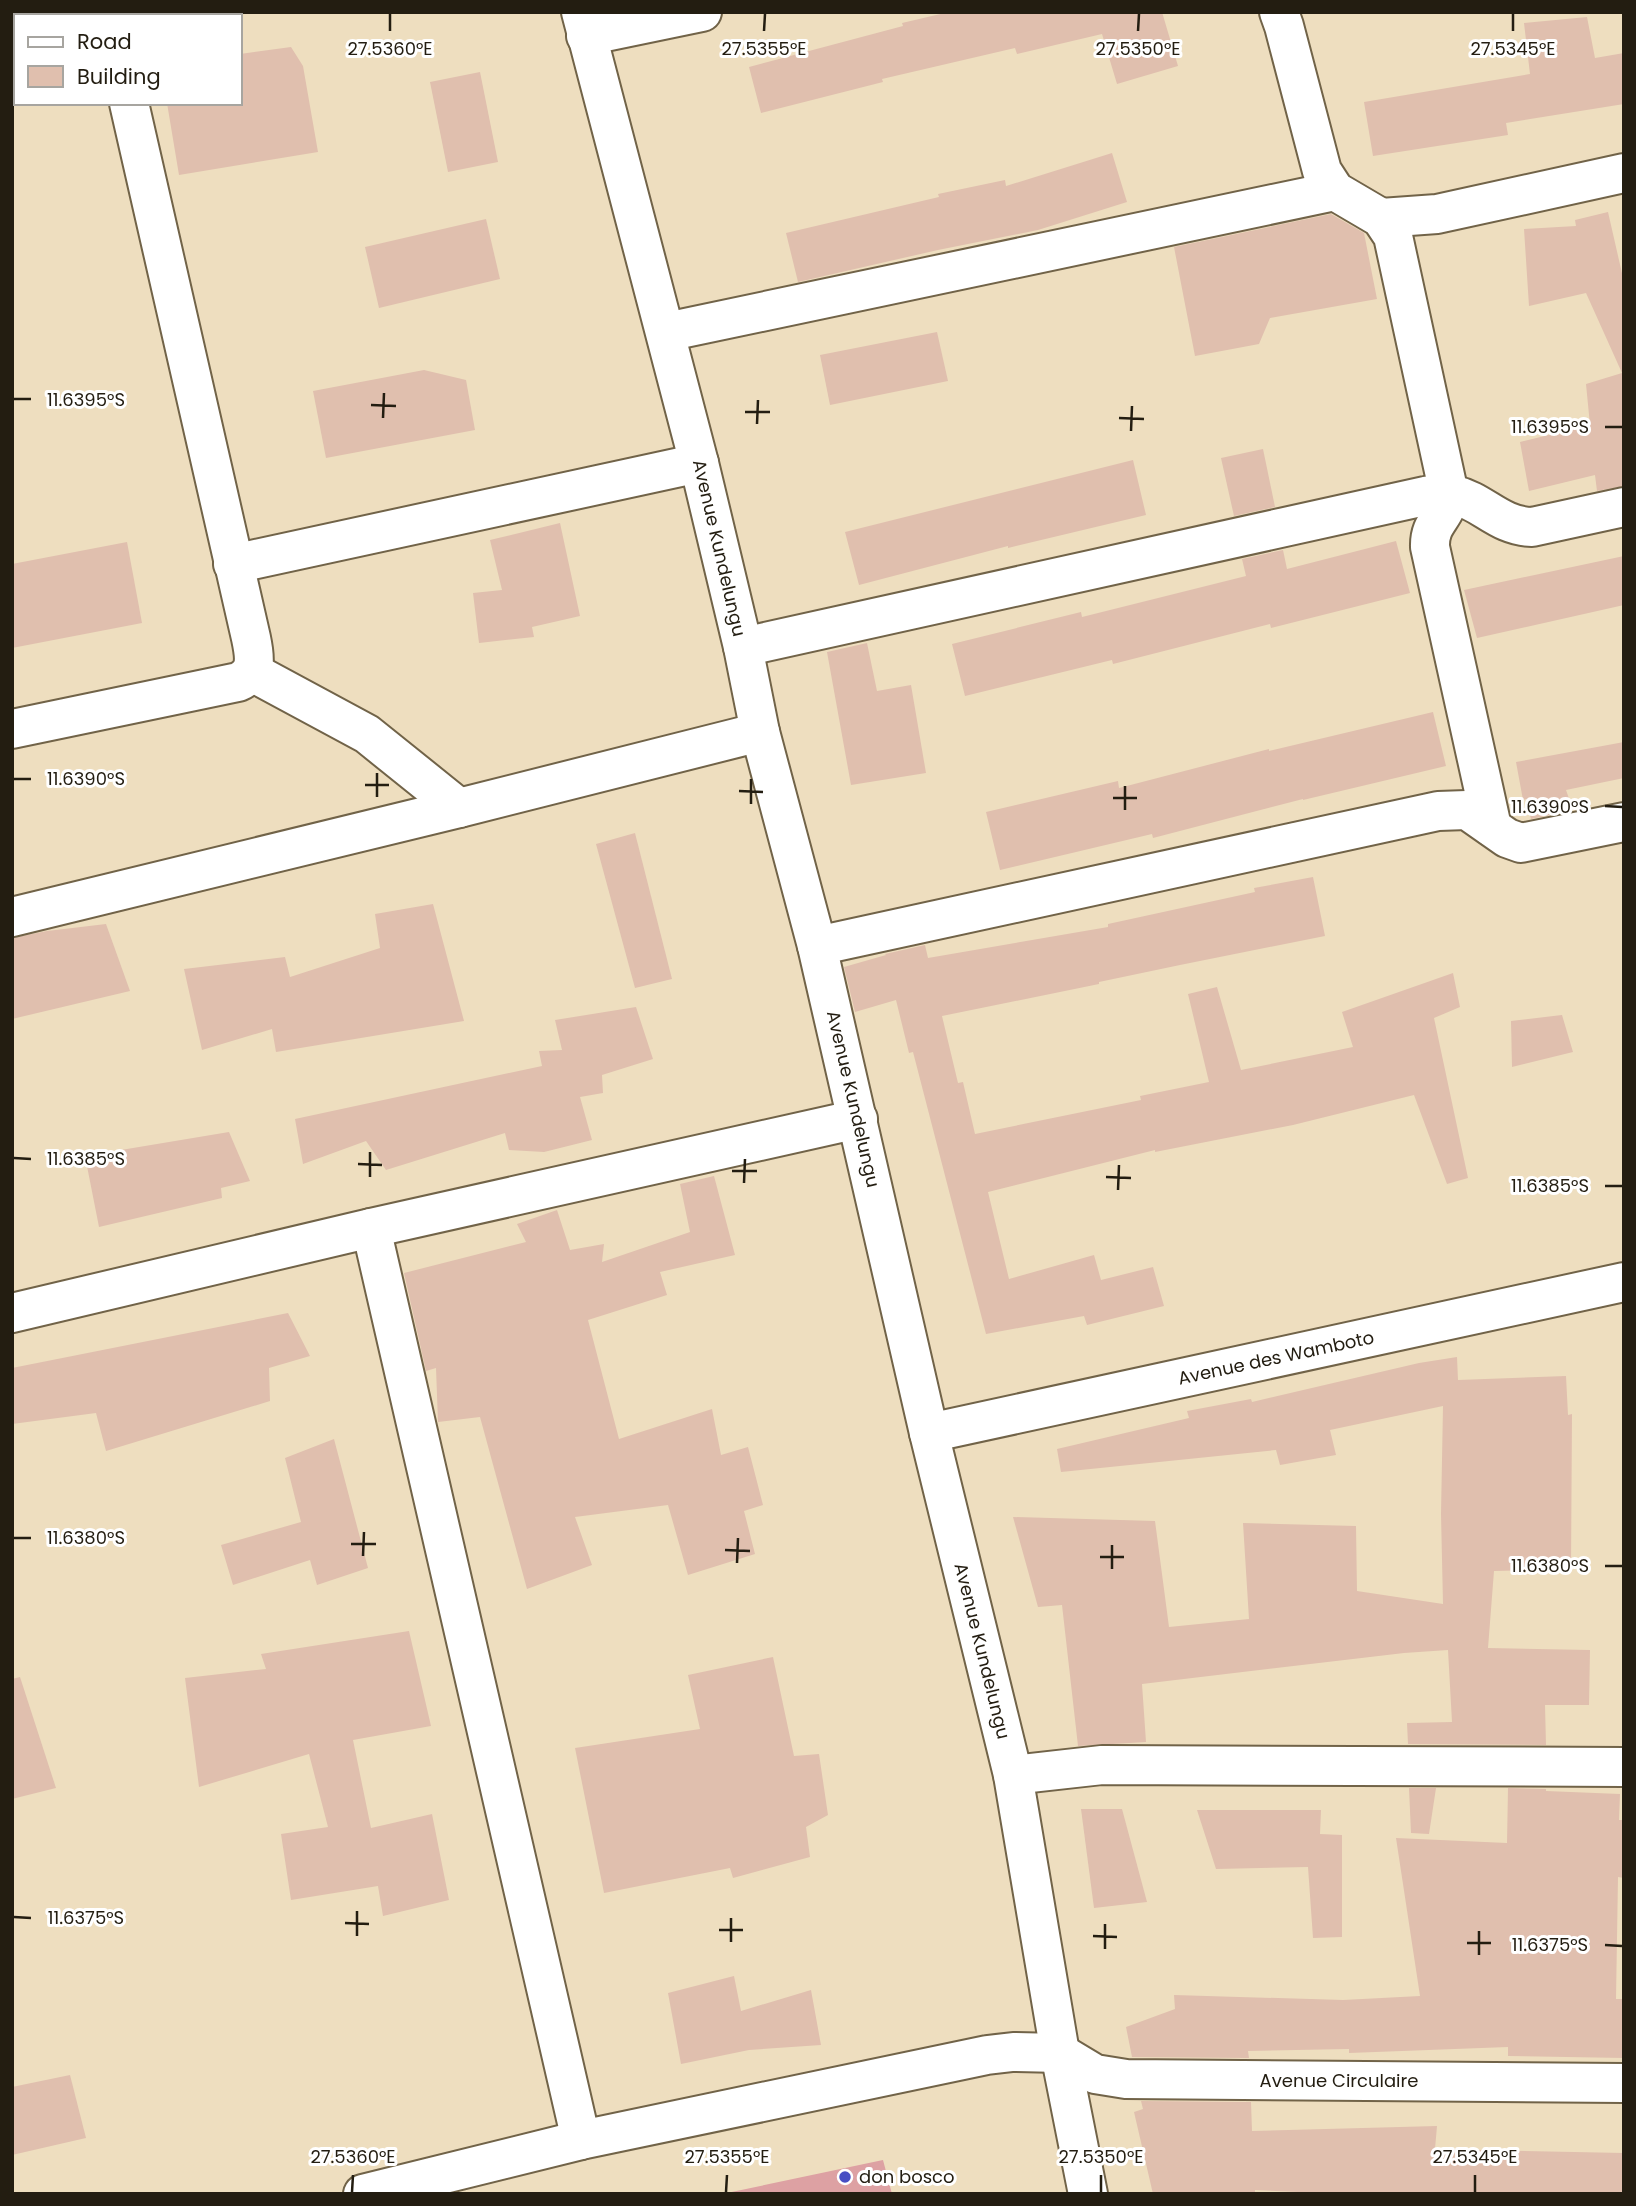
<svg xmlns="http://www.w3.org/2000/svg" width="1636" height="2206" viewBox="0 0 1636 2206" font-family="Poppins,sans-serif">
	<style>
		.green { fill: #dda1a3 }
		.building { fill: #e0bfae }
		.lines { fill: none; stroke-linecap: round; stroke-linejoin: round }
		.minor-casing { stroke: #716348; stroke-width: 42 }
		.minor { stroke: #fff; stroke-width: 38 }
		.ticks { fill: none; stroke: #231d11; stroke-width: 2.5 }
		.poi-dot { fill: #474ec3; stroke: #fff; stroke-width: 2.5 }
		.labels { text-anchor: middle; stroke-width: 6; stroke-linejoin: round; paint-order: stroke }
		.street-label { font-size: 18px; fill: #231d11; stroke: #fff }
		.poi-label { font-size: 18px; fill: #231d11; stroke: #fff; text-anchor: start }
		.ticks-label { font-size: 18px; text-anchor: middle; fill: #231d11; stroke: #fff; stroke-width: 6; stroke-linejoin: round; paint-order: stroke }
	</style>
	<rect width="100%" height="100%" fill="#eedebf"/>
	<!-- green -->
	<polygon class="green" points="883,2160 892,2194 722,2194"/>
	<!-- building -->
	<g class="building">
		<polygon points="949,12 1162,12 1178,66 1117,84 1102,34 1017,54 1015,48 882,79 883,82 761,113 749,67 903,26 902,23"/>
		<polygon points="1587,17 1595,58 1624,53 1624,104 1506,123 1508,135 1373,156 1364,102 1530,74 1524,23"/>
		<polygon points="291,47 303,66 318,152 179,175 167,103 240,103 240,54"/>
		<polygon points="480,72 498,162 448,172 430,82"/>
		<polygon points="1112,153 1127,202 1038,230 938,250 798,282 786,233 939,197 938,194 1005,180 1006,186"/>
		<polygon points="1608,212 1624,282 1624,486 1597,491 1595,475 1529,491 1520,442 1590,425 1586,384 1622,373 1586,293 1529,306 1524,229 1576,226 1575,220"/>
		<polygon points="1331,214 1364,233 1377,299 1270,318 1259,344 1195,356 1174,247"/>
		<polygon points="486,219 500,279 379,308 365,247"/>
		<polygon points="937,332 948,381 830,405 820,355"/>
		<polygon points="424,370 466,380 475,430 326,458 313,391"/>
		<polygon points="1263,449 1275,507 1234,516 1221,458"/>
		<polygon points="1133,460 1146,515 1008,548 1008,546 859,585 845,532"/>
		<polygon points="560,523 580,616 532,627 534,637 479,643 473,593 502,590 490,540"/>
		<polygon points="1396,541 1410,593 1271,628 1270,624 1113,664 1112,660 965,696 952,644 1081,612 1082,617 1246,576 1242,559 1283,550 1287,569"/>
		<polygon points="127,542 142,623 12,648 12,564"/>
		<polygon points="1624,556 1624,605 1477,638 1464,590"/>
		<polygon points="867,643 877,691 911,685 926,773 851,785 827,652"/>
		<polygon points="1433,712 1446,766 1303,800 1303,799 1153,838 1152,834 1000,870 986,812 1118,781 1119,788 1269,749 1269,751"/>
		<polygon points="1624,742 1624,778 1566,790 1573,810 1531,819 1526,799 1523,800 1516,762"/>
		<polygon points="635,833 672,979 635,988 596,844"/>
		<polygon points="1313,877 1325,936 1180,965 1099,982 1099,984 942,1016 958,1083 963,1082 975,1134 1141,1100 1140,1096 1209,1082 1188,994 1217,987 1241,1070 1353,1047 1342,1012 1453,973 1460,1007 1434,1018 1468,1178 1447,1184 1414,1095 1293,1125 1155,1152 1155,1150 988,1192 1009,1279 1094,1255 1101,1280 1153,1267 1164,1306 1087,1325 1084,1316 986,1334 913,1052 909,1053 896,1000 855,1012 844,967 886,955 885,954 925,945 928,958 1108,927 1108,924 1255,892 1254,888"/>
		<polygon points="433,904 464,1021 276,1052 272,1029 202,1050 184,969 285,957 290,977 380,948 375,914"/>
		<polygon points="106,924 130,991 12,1019 12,938 47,931"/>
		<polygon points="636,1007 653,1059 602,1075 603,1093 580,1097 592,1140 544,1152 509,1150 505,1133 386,1170 366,1141 303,1164 295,1119 542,1066 539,1051 562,1050 555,1020"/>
		<polygon points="1562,1015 1573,1052 1512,1067 1511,1021"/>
		<polygon points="229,1132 250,1181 221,1188 222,1198 99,1227 85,1156"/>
		<polygon points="714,1176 735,1255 660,1272 667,1295 588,1320 619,1439 712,1409 721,1455 748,1447 763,1505 744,1511 755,1554 688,1575 668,1505 575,1517 592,1565 527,1589 480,1417 438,1422 436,1368 426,1371 404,1273 526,1242 517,1224 557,1210 570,1250 604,1244 602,1262 690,1232 680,1184"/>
		<polygon points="288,1313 310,1356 269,1368 270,1401 106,1451 96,1413 12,1424 12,1368"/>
		<polygon points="1457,1357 1458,1380 1566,1376 1568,1415 1572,1414 1571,1569 1494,1571 1488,1648 1590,1650 1589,1705 1545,1705 1546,1745 1408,1744 1407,1723 1452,1722 1448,1650 1404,1653 1142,1684 1146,1742 1078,1746 1062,1605 1038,1607 1013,1517 1155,1521 1169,1627 1249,1619 1243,1523 1356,1526 1357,1591 1443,1604 1441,1514 1443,1406 1330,1430 1336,1455 1280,1465 1276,1450 1061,1472 1057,1449 1189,1418 1187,1411 1251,1399 1252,1402 1419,1363"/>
		<polygon points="334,1439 368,1568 317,1585 310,1560 233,1585 221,1545 301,1522 285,1458"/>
		<polygon points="409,1631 431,1726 353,1740 371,1828 432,1814 449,1900 383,1916 378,1886 291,1900 281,1834 328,1827 309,1754 199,1787 185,1678 266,1669 261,1654"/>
		<polygon points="773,1657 794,1756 819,1754 828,1815 806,1827 810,1857 733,1878 730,1868 604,1893 575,1748 700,1729 688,1675"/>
		<polygon points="20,1677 56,1788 12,1799 12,1679"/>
		<polygon points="1409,1788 1436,1788 1429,1834 1411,1833"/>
		<polygon points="1508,1788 1546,1789 1546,1791 1620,1794 1619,1820 1624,1820 1624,1878 1618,1877 1616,1999 1624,1999 1624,2058 1508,2056 1508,2047 1349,2053 1349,2049 1248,2051 1249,2058 1132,2057 1126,2027 1175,2009 1174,1995 1343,2000 1420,1996 1396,1838 1507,1843"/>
		<polygon points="1081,1809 1122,1809 1147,1902 1094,1908"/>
		<polygon points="1197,1810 1321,1810 1320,1834 1342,1835 1342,1937 1313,1938 1308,1867 1216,1869"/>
		<polygon points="734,1976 741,2011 811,1990 821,2045 749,2050 681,2064 668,1993"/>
		<polygon points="70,2075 86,2138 12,2155 12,2087"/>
		<polygon points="1141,2101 1251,2102 1252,2131 1437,2126 1435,2149 1624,2153 1624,2194 1341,2194 1255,2190 1255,2194 1153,2194 1134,2112 1143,2109"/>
	</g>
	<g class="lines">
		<!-- minor casing -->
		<g class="minor-casing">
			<g id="minor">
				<polyline points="109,12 109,16"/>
				<polyline points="581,12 699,463 743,647 760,732 817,946 929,1433 1013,1775 1060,2053 1088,2194"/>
				<path d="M1279 12 1284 26 1322 171 1335 191 1381 218 1393 236 1449 494C1447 518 1429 521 1430 547L1492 827"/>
				<polyline points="586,36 702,12"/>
				<polyline points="1381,218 1437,214 1624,173"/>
				<polyline points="666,332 1335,191"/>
				<polyline points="233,564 699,463"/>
				<path d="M743 647 1425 496C1434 495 1444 493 1454 495 1483 501 1498 526 1532 527L1624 507"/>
				<polyline points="252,672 367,734 459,808"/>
				<path d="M12 729 238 682C258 673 255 657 251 638L129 103"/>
				<polyline points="12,917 459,808 760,732"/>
				<polyline points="817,946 1438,811 1467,810 1507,838 1521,843 1624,822"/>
				<polyline points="371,1228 581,2140"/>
				<polyline points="12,1313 371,1228 858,1119"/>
				<polyline points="929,1433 1624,1282"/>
				<polyline points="1013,1775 1102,1765 1624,1767"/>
				<polyline points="363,2194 581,2140 987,2055 1013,2052 1060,2053 1095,2074 1126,2079 1624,2083"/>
			</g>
		</g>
		<!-- minor -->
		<use href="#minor" class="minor"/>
	</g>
	<!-- ticks -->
	<path class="ticks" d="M390 31V14M764 31 765 14M1138 31 1139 14M1513 31V14M14 399H31M371 405 396 406M745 412H770M383 418 384 393M1119 418 1144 419M757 424 758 400M1605 427H1622M1131 431 1132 406M14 779H31M365 785H389M739 791 763 792M377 797V773M1113 798H1137M751 804V779M1605 806 1622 807M1125 810V786M14 1158 31 1159M358 1164 382 1165M732 1171H757M370 1177V1152M1106 1177 1131 1178M744 1183 745 1159M1605 1186H1622M1118 1190 1119 1165M14 1538H31M351 1544H376M725 1550 750 1551M363 1556 364 1532M1100 1557H1124M737 1563 738 1538M1605 1566H1622M1112 1569V1545M14 1917 31 1918M345 1923 369 1924M719 1930H743M357 1936V1911M1093 1936 1117 1937M731 1942V1918M1467 1943H1491M1605 1945 1622 1946M1105 1949V1924M1479 1955V1931M352 2192 353 2175M726 2192 727 2175M1101 2192V2175M1475 2192V2175"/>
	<!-- markers -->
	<circle class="poi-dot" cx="845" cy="2177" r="7"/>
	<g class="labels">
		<!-- street labels -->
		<g class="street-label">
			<text transform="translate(719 548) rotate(77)" y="6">Avenue Kundelungu</text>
			<text transform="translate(853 1099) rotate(77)" y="6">Avenue Kundelungu</text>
			<text transform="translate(1276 1358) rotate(-12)" y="6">Avenue des Wamboto</text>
			<text transform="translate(982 1651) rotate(76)" y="6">Avenue Kundelungu</text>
			<text x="1339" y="2087">Avenue Circulaire</text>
		</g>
		<!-- poi labels -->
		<g class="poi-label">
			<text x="859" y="2183">don bosco</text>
		</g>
	</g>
	<g class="ticks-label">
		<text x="390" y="55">27.5360°E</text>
		<text x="764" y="55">27.5355°E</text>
		<text x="1138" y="55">27.5350°E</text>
		<text x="1513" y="55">27.5345°E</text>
		<text x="86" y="406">11.6395°S</text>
		<text x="1550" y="433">11.6395°S</text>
		<text x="86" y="785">11.6390°S</text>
		<text x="1550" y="813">11.6390°S</text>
		<text x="86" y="1165">11.6385°S</text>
		<text x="1550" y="1192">11.6385°S</text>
		<text x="86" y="1544">11.6380°S</text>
		<text x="1550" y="1572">11.6380°S</text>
		<text x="86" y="1924">11.6375°S</text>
		<text x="1550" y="1951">11.6375°S</text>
		<text x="353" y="2163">27.5360°E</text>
		<text x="727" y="2163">27.5355°E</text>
		<text x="1101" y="2163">27.5350°E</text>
		<text x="1475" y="2163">27.5345°E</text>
	</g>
	<!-- border -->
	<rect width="1636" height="2206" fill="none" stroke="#231d11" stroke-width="28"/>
	<!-- legend -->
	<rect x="14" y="14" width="228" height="91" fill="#ffffff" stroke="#a7a5a0" stroke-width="2"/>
	<rect x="28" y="37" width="35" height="10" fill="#ffffff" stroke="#a7a5a0" stroke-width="2"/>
	<text x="77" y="49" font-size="21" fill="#231d11">Road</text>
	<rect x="28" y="66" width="35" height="21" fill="#e0bfae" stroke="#a7a5a0" stroke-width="2"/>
	<text x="77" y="84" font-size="21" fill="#231d11">Building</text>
</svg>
